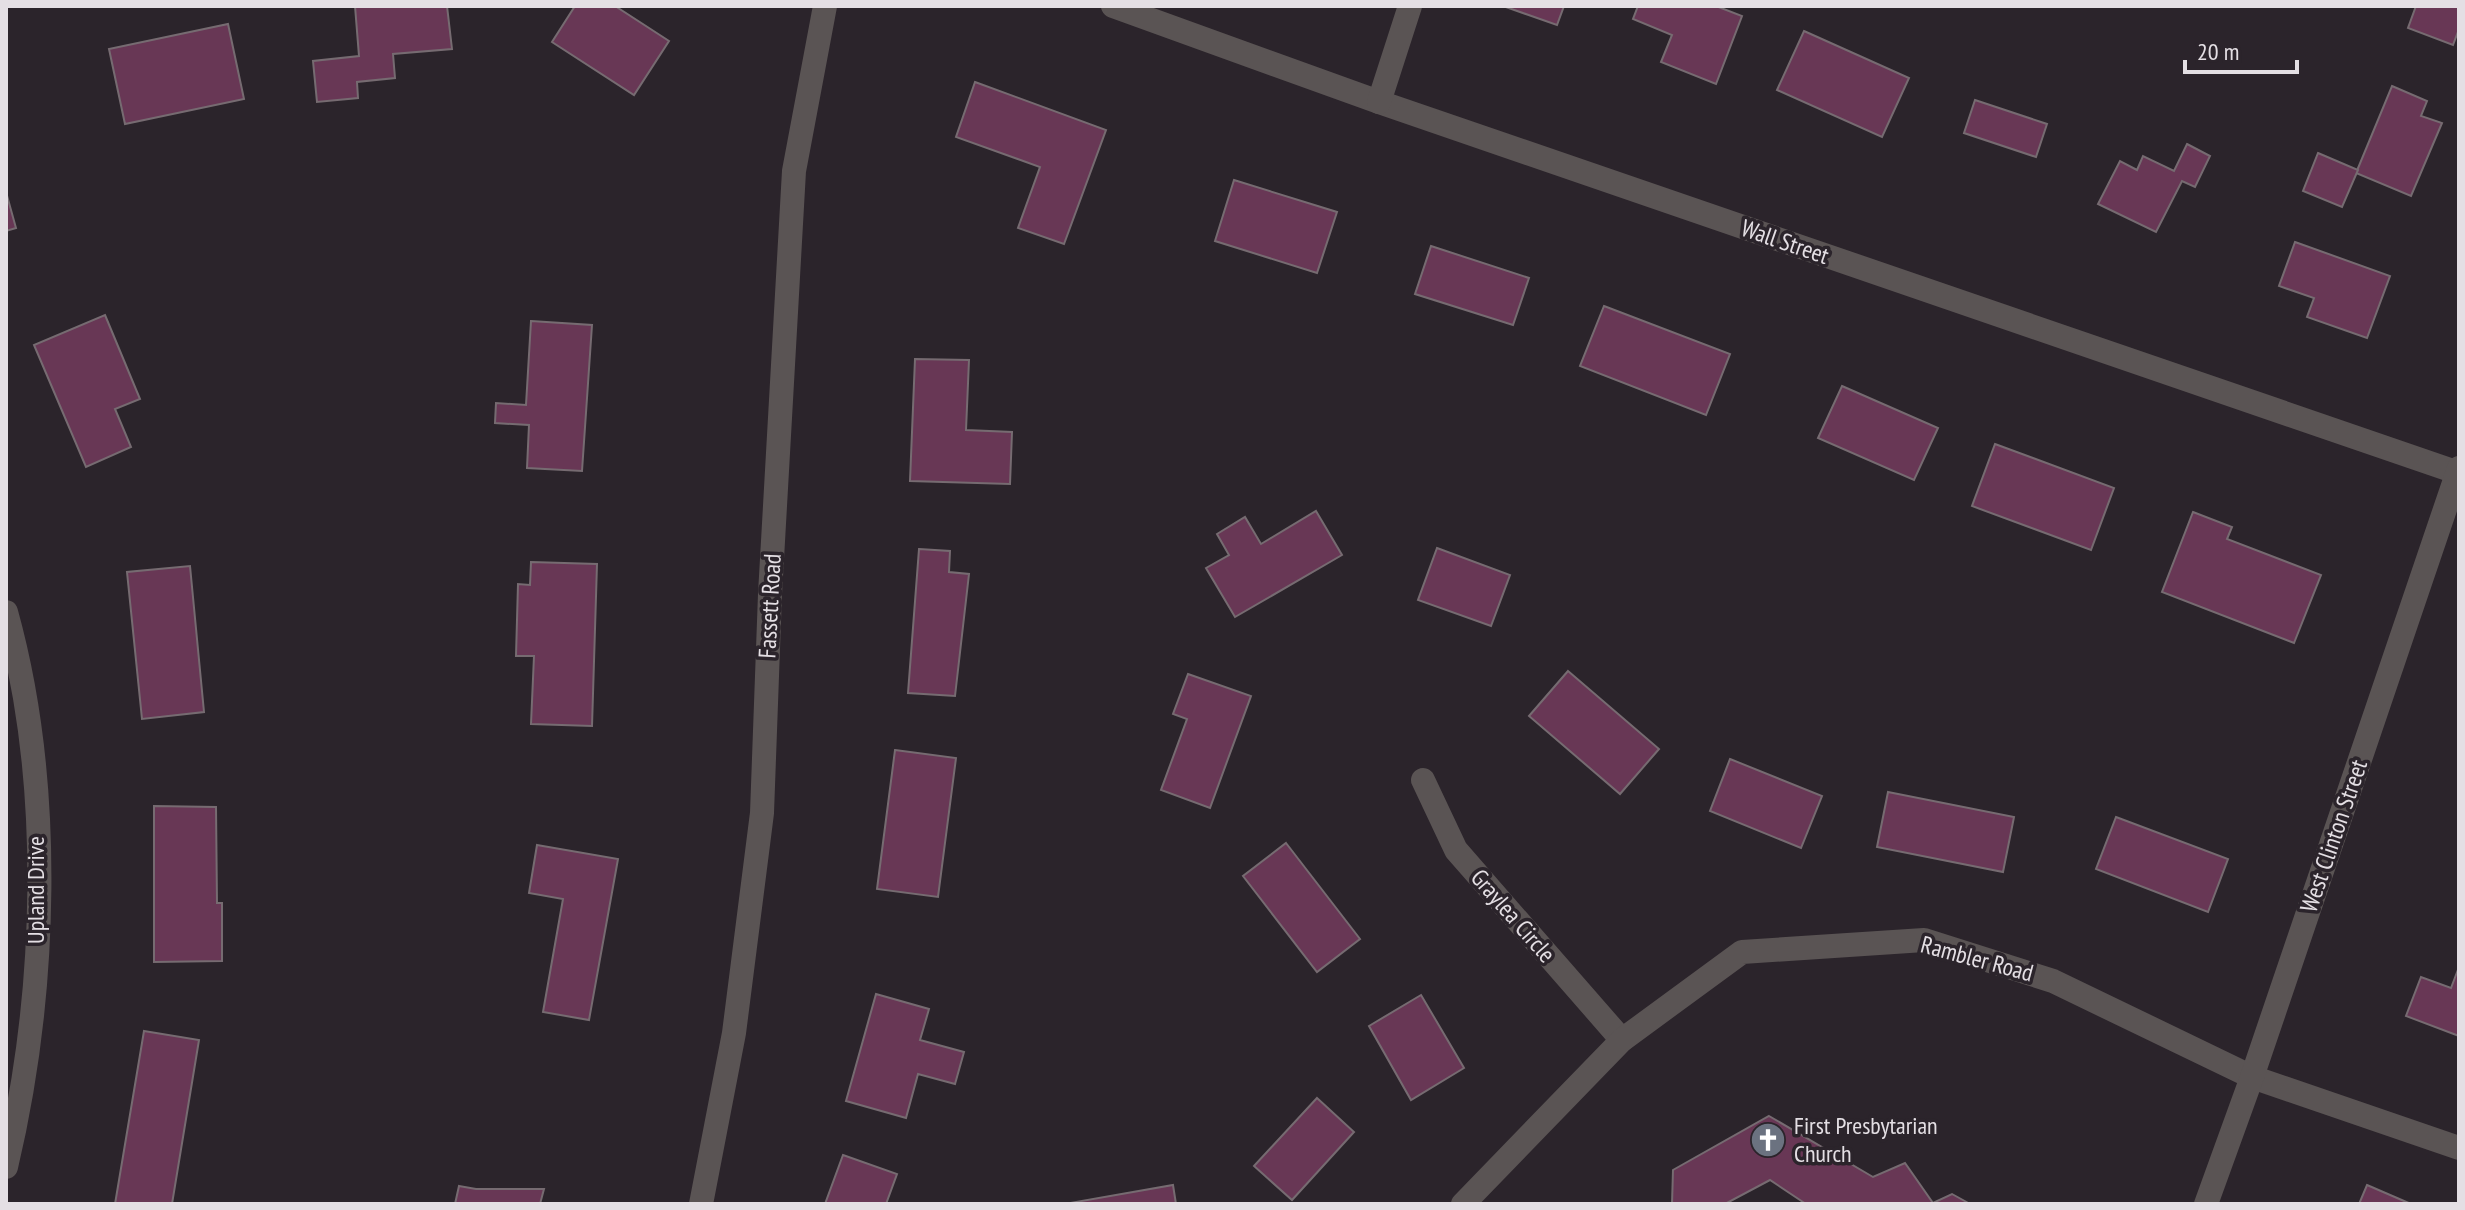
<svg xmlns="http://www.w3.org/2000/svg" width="2465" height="1210" viewBox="0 0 2465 1210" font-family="'PT Sans Narrow',sans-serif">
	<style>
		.building { fill: #683755; stroke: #766b71; stroke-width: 2 }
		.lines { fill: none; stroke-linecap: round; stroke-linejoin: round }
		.street { stroke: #5a5454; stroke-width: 24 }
		.labels { text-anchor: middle; stroke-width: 7; stroke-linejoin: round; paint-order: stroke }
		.street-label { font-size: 24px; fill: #e4dfe4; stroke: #2b242b }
		.poi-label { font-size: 24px; fill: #e4dfe4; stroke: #2b242b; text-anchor: start }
	</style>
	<rect width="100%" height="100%" fill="#2b242b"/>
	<!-- building -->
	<g class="building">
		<polygon points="355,6 447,6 452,49 393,54 395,78 357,82 358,98 317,102 313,61 359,56"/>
		<polygon points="575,6 615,6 669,41 634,95 552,42"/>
		<polygon points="1503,6 1564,6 1557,25"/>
		<polygon points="1638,6 1716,6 1742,16 1716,84 1661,62 1672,35 1633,19"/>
		<polygon points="2416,6 2459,6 2459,29 2453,45 2408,28"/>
		<polygon points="228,24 244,99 125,124 109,49"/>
		<polygon points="1804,31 1909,78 1882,137 1777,90"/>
		<polygon points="975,82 1106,130 1064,244 1018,228 1040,167 956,137"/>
		<polygon points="2392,86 2427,101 2421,116 2442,123 2411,196 2356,173"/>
		<polygon points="1975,100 2047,124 2036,157 1964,133"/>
		<polygon points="2187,144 2210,156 2195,187 2182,181 2156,232 2098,204 2120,161 2137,170 2143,156 2174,171"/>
		<polygon points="2318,153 2358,170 2342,207 2303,191"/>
		<polygon points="1234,180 1337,212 1317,273 1215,241"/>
		<polygon points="6,192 16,228 6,231"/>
		<polygon points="2295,242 2390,276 2367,338 2307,317 2314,298 2279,286"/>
		<polygon points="1431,246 1529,278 1513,325 1415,294"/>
		<polygon points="1604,306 1730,354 1706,415 1580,366"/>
		<polygon points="105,315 140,399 115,409 131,447 86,467 34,345"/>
		<polygon points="531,321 592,325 582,471 527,468 529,425 495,423 496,403 526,405"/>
		<polygon points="915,359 969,360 966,430 1012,432 1010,484 910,481"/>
		<polygon points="1842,386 1938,428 1914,480 1818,438"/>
		<polygon points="1995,444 2114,488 2091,550 1972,506"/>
		<polygon points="1316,511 1342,555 1235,617 1206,568 1229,555 1217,534 1245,517 1261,544"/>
		<polygon points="2193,512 2232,527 2227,539 2321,575 2294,643 2162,592"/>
		<polygon points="1437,548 1510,575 1491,626 1418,600"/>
		<polygon points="919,549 950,551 949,572 969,574 955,696 908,693"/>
		<polygon points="531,562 597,564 592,726 531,724 534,656 516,656 518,584 530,585"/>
		<polygon points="190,566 204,712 142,719 127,572"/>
		<polygon points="1568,671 1659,749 1620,794 1529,716"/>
		<polygon points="1188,674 1251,696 1210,808 1161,790 1187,719 1173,714"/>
		<polygon points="895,750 956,758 938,897 877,889"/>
		<polygon points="1730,759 1822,796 1801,848 1710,811"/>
		<polygon points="1888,792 2014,817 2003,872 1877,847"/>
		<polygon points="154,806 216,807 217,903 222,903 222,961 154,962"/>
		<polygon points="2116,817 2228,859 2208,912 2096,869"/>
		<polygon points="1286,843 1360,939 1317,972 1243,876"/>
		<polygon points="537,845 618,859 589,1020 543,1012 563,899 529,893"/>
		<polygon points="2459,967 2459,1036 2406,1016 2421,977 2451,988"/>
		<polygon points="876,994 929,1009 920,1040 964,1052 955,1084 918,1074 906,1118 846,1101"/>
		<polygon points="1421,995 1464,1068 1411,1100 1369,1026"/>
		<polygon points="144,1031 199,1040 172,1204 115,1204"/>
		<polygon points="1317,1098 1354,1132 1292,1200 1254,1166"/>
		<polygon points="1769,1116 1873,1177 1905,1163 1933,1203 1952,1194 1970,1204 1806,1204 1770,1180 1725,1204 1672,1204 1673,1170"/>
		<polygon points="843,1155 897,1174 886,1204 825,1204"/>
		<polygon points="1173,1185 1176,1204 1070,1204 1070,1203"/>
		<polygon points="2367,1185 2411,1204 2359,1204"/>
		<polygon points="459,1186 476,1189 544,1189 540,1204 455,1204"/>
	</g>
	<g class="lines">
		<!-- street -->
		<g class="street">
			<polyline points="1113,6 1379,102 2459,473"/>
			<polyline points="1379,102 1410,6"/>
			<path d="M6 612C54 785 47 994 6 1167"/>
			<polyline points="1423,780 1456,850 1622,1040"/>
			<polyline points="701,1204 734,1033 762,813 770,594 794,171 825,6"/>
			<polyline points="1463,1204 1622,1040 1742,952 1924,940 2053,981 2252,1077 2459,1148"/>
			<polyline points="2206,1204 2252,1077 2459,468"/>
		</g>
	</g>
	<!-- icons -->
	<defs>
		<g id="church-disc" transform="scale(1.8)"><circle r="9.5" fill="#6b7280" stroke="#2b242b"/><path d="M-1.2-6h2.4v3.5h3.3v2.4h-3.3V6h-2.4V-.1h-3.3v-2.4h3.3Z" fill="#fff"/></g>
	</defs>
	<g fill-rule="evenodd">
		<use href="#church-disc" x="1768" y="1140"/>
	</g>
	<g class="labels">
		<!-- street labels -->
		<g class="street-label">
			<text transform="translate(1785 242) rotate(19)" y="8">Wall Street</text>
			<text transform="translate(770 606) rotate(-87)" y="8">Fassett Road</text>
			<text transform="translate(2334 836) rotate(-71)" y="8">West Clinton Street</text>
			<text transform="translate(36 890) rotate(-90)" y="8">Upland Drive</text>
			<text transform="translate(1513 916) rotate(49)" y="8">Graylea Circle</text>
			<text transform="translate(1977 959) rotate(15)" y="8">Rambler Road</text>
		</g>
		<!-- poi labels -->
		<g class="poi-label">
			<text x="1794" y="1134">First Presbytarian<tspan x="1794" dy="28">Church</tspan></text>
		</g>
	</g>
	<!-- border -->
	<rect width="2465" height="1210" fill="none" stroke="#e4dfe4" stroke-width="16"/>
	<!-- scale -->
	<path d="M2185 60v12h112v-12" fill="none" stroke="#e4dfe4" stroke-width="4"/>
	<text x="2197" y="60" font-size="24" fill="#e4dfe4" stroke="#2b242b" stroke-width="6" paint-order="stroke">20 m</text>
</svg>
